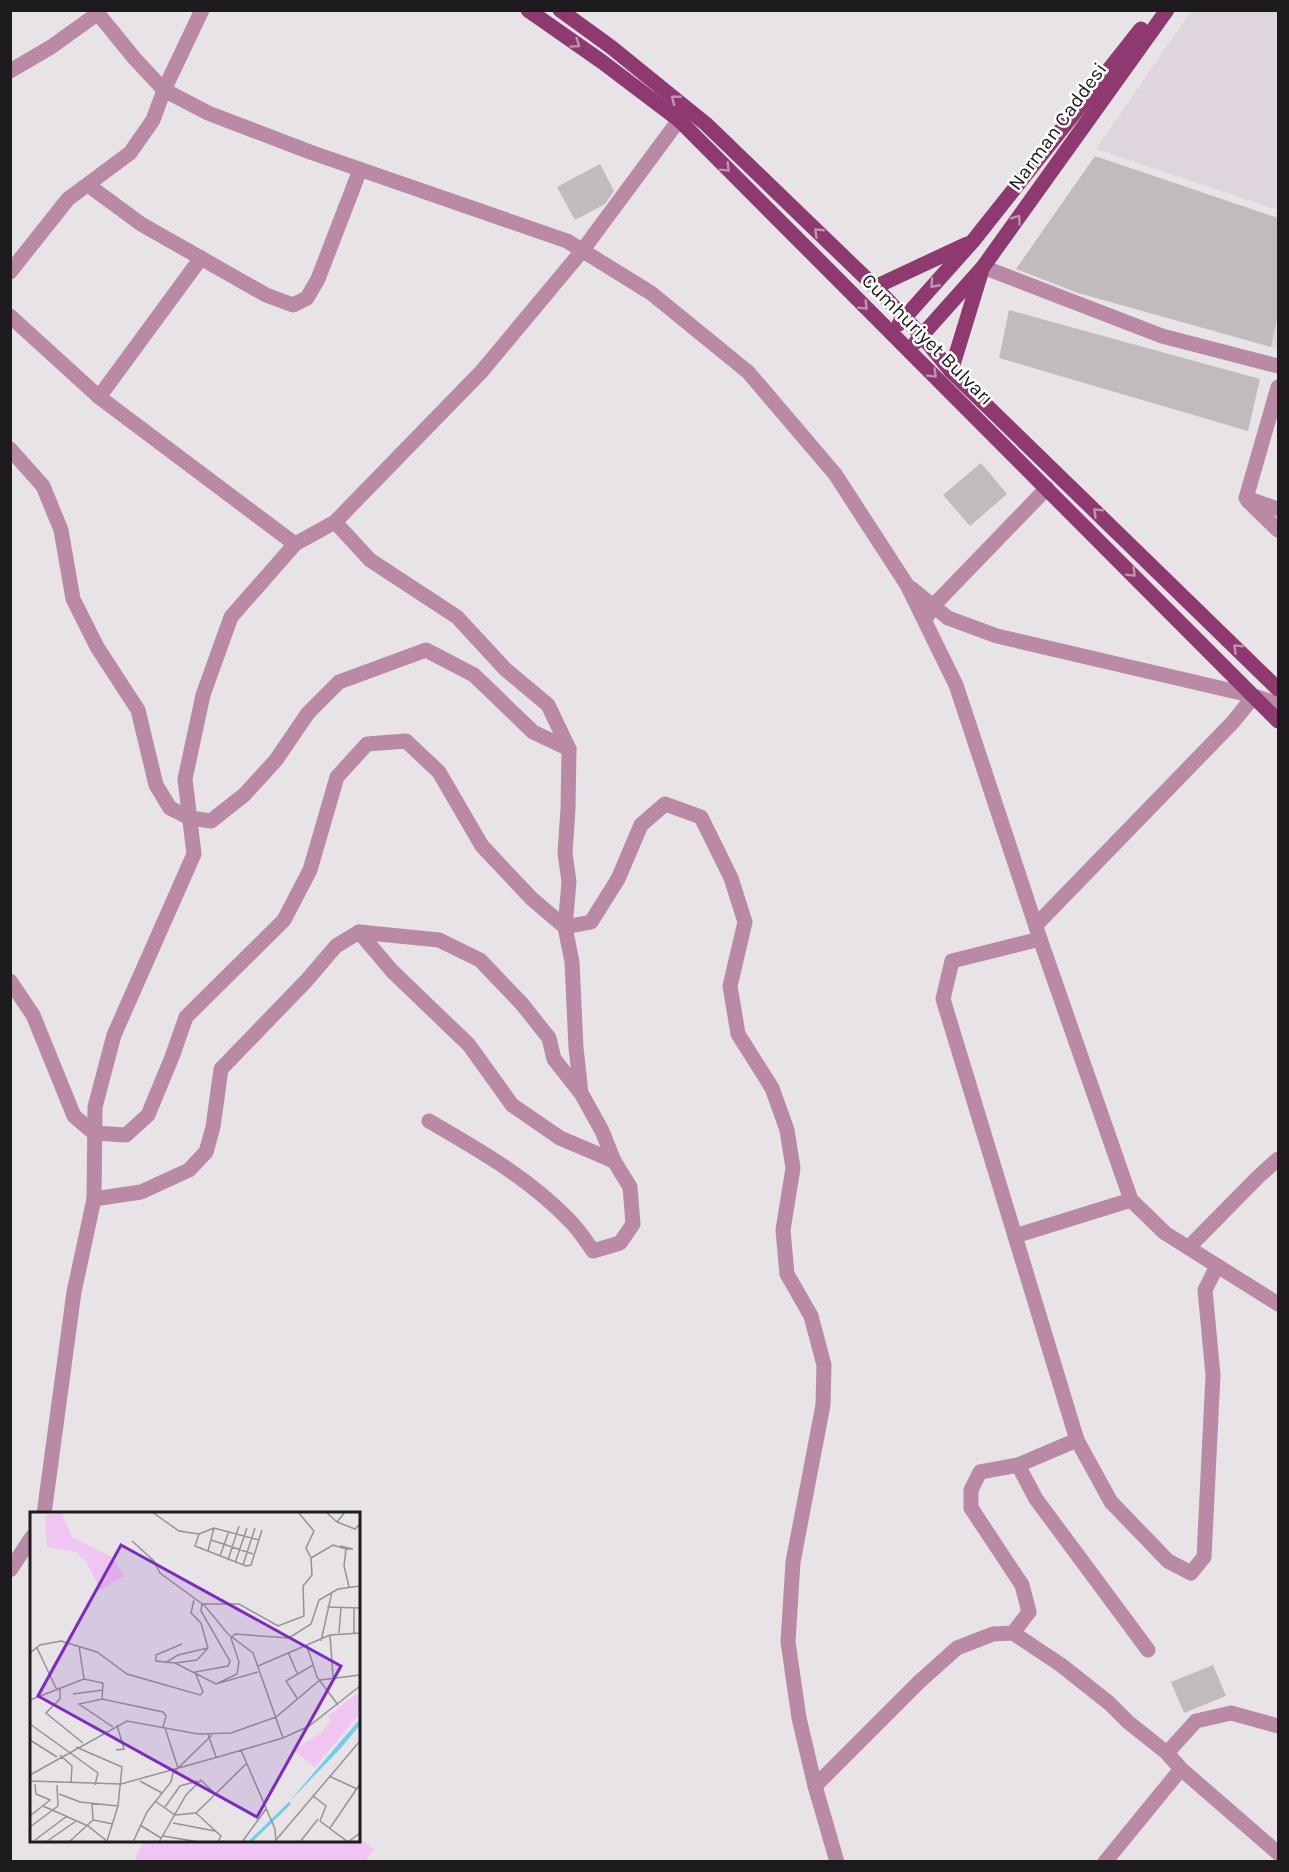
<svg xmlns="http://www.w3.org/2000/svg" width="1289" height="1872" viewBox="0 0 1289 1872" font-family="Karla,sans-serif">
	<style>
		.built { fill: #dfd5df }
		.green { fill: #f0c5f2 }
		.building { fill: #c1bbbd }
		.lines { fill: none; stroke-linecap: round; stroke-linejoin: round }
		.minor { stroke: #ba89a6; stroke-width: 15 }
		.major { stroke: #8e3a70; stroke-width: 15 }
		.oneway { stroke: #c193b0 }
		.labels { text-anchor: middle; stroke-width: 5; stroke-linejoin: round; paint-order: stroke }
		.street-label { font-size: 20px; fill: #1d1b1d; stroke: #fff }
		.inset-river { fill: none; stroke: #71cce8; stroke-width: 3 }
		.inset-road { fill: none; stroke: #969396; stroke-width: 1.5 }
		.view { fill: #7b2cbf; fill-opacity: 0.15; stroke: #7b2cbf; stroke-width: 3 }
		.inset-edge { fill: none; stroke: #1d1b1d; stroke-width: 3 }
	</style>
	<rect width="100%" height="100%" fill="#e7e3e7"/>
	<!-- built -->
	<g class="built">
		<polygon points="1191,11 1278,11 1278,210 1096,149"/>
		<polygon points="1278,309 1278,349 1271,347"/>
	</g>
	<!-- green -->
	<polygon class="green" points="359,1838 374,1849 365,1861 134,1861 144,1841 358,1840"/>
	<!-- building -->
	<g class="building">
		<polygon points="1095,156 1278,218 1278,314 1271,347 1078,293 1016,269"/>
		<polygon points="600,164 614,191 605,204 575,220 557,187"/>
		<polygon points="1009,310 1260,379 1248,431 999,358"/>
		<polygon points="981,463 1007,494 970,526 943,495"/>
		<polygon points="1213,1665 1226,1696 1184,1713 1171,1682"/>
	</g>
	<g class="lines">
		<!-- minor -->
		<g class="minor">
			<polyline points="95,10 135,59 164,90 208,113 310,152 567,241 651,293 748,372 835,474 907,585 956,685 1040,939 1131,1200 1165,1233 1278,1304"/>
			<polyline points="10,71 51,47 97,14"/>
			<polyline points="88,185 141,224 266,295 293,305 307,298 318,279 360,170"/>
			<polyline points="983,267 1162,336 1278,366"/>
			<polyline points="10,272 68,199 130,153 153,120 164,90 202,10"/>
			<polyline points="10,316 99,397 295,544"/>
			<polyline points="1278,387 1246,498 1278,509"/>
			<polyline points="99,397 201,258"/>
			<polyline points="10,449 43,486 61,530 73,599 97,647 138,710 156,785 170,808 190,818 211,821 244,795 276,760 308,713 339,682 426,650 474,675 533,732 569,749"/>
			<polyline points="1248,501 1278,530"/>
			<path d="M335 522 370 560 457 617 505 669 548 705 569 749 568 809 565 853 569 882 565 927 572 962 576 1048 581 1093 602 1131 614 1161 630 1187 633 1224 620 1243 593 1251C586 1241 579 1230 570 1221 530 1179 479 1150 429 1121"/>
			<polyline points="911,588 948,618 997,636 1254,696 1278,704"/>
			<polyline points="928,615 933,606 1047,488"/>
			<polyline points="1036,925 1233,722 1254,696"/>
			<polyline points="359,932 392,971 469,1045 512,1105 560,1138 614,1161"/>
			<polyline points="1040,939 952,961 943,999 1077,1440 1111,1502 1168,1561 1191,1573 1204,1557 1213,1375 1205,1290 1217,1266"/>
			<polyline points="10,981 33,1015 74,1116 94,1133 126,1135 148,1115 172,1057 186,1017 284,920 310,870 337,777 367,744 406,741 439,772 482,846 532,899 565,927 591,922 618,879 641,825 665,804 701,817 731,878 745,922 730,986 738,1034 772,1088 787,1130 793,1168 783,1230 787,1274 811,1316 824,1365 823,1405 793,1562 788,1642 799,1718 815,1786 837,1862"/>
			<polyline points="94,1199 141,1192 189,1170 206,1152 213,1127 221,1069 307,980 336,946 359,932 439,940 480,960 522,1004 549,1038 554,1059 580,1092"/>
			<polyline points="1015,1236 1131,1200"/>
			<polyline points="1189,1247 1259,1176 1278,1159"/>
			<polyline points="1018,1465 1036,1499 1148,1650"/>
			<polyline points="44,1514 74,1292 94,1199 95,1107 114,1035 194,854 185,779 203,695 231,617 295,544 335,522 482,371 582,251 679,120"/>
			<polyline points="10,1570 32,1537"/>
			<polyline points="1013,1633 1029,1612 1022,1585 971,1508 971,1490 980,1472 1018,1465 1077,1440"/>
			<polyline points="1167,1753 1196,1721 1231,1713 1278,1726"/>
			<polyline points="815,1786 919,1682 957,1648 993,1634 1013,1633 1061,1665 1109,1703 1128,1722 1167,1753 1181,1769 1278,1853"/>
			<polyline points="1105,1862 1181,1769"/>
		</g>
		<!-- major -->
		<g class="major">
			<polyline points="528,10 601,61 679,120 1278,721"/>
			<polyline points="560,10 611,47 706,124 875,287 922,336 951,371 1278,689"/>
			<polyline points="875,287 967,244"/>
			<polyline points="899,324 973,241 1141,29"/>
			<polyline points="916,342 983,267 1167,10"/>
			<polyline points="951,371 981,273"/>
		</g>
	</g>
	<!-- one-way arrows -->
	<defs><path id="oneway-chevron" d="M-2-3.5L2.5 0L-2 3.5" fill="none" stroke-width="1.6" stroke-linecap="round" stroke-linejoin="round" transform="scale(1.5)"/></defs>
	<g class="oneway">
		<use href="#oneway-chevron" transform="translate(576 44) rotate(35)"/>
		<use href="#oneway-chevron" transform="translate(675 99) rotate(-141)"/>
		<use href="#oneway-chevron" transform="translate(726 168) rotate(45)"/>
		<use href="#oneway-chevron" transform="translate(1017 219) rotate(-55)"/>
		<use href="#oneway-chevron" transform="translate(818 232) rotate(-136)"/>
		<use href="#oneway-chevron" transform="translate(934 284) rotate(132)"/>
		<use href="#oneway-chevron" transform="translate(864 306) rotate(45)"/>
		<use href="#oneway-chevron" transform="translate(933 374) rotate(45)"/>
		<use href="#oneway-chevron" transform="translate(1097 512) rotate(-136)"/>
		<use href="#oneway-chevron" transform="translate(1132 573) rotate(45)"/>
		<use href="#oneway-chevron" transform="translate(1237 648) rotate(-136)"/>
	</g>
	<g class="labels">
		<!-- street labels -->
		<g class="street-label">
			<text transform="translate(1057 126) rotate(-54)" y="7">Narman Caddesi</text>
			<text transform="translate(928 339) rotate(45)" y="7">Cumhuriyet Bulvarı</text>
		</g>
	</g>
	<!-- overview -->
	<g transform="translate(30 1512)">
		<rect width="330" height="330" fill="#e7e3e7"/>
		<path d="M31 0 42 25 81 45 95 64 70 78 57 50 46 40 17 35 15 4ZM328 181 330 201 285 255 264 238 292 220 301 208 298 204Z" fill="#f0c5f2"/>
		<path d="M330 207V213L310 237 257 292Z" fill="#71cce8"/>
		<path class="inset-river" d="M220 330 260 291"/>
		<path class="inset-road" d="M122 0 149 19 169 22 184 16 229 28M296 0 307 10 315 0M307 10 325 17 330 12M169 22 165 34 216 54 221 53 232 18M181 28 223 42M102 29 124 49 130 61 175 94 198 122 223 141 253 226M310 34 323 37H316M178 39 184 16M190 44 199 19M281 46 303 33 316 37 314 54 319 75M198 48 209 14M205 51 217 16M213 53 225 16M297 95 330 96M309 121 311 95M324 121V96M300 123 303 165M291 129 302 80M152 132 126 143V149L145 151 186 172 228 160M277 134 287 165 308 193M7 136 27 178M258 140 267 161M0 141 10 133 31 129 67 140 97 162 170 183 173 180 165 160 198 154 200 149 171 99 172 92H209L248 114 274 104 273 74 282 63 281 46 276 36 284 19 268 0M135 151 148 143 178 136M145 151 167 148 178 136 171 111 161 101 164 88M228 154 300 123 330 121M54 167 73 171 72 187M186 172 207 162 209 150 201 126 205 122 259 126 281 112 289 88 308 77 330 74M30 177V187L16 201 53 231M43 182 73 178M267 186 256 169 283 153M0 188 54 167 49 134M0 212 68 261 65 273M83 215 49 192 72 187 133 200 136 204 133 215M135 216 148 256M178 222 186 245M0 228 27 245M46 235 92 255 88 294 77 329M86 238 94 237 87 213M211 238 245 317 246 330M30 243 42 254 41 271M0 263 97 209 168 222 201 221 246 205 290 168 330 163M299 264 327 277M0 269 91 272 188 245 253 226 279 214 330 174M110 269 132 281M29 282 50 290 88 294M282 283 296 294 290 309 318 330 330 321M125 289 145 303 166 301 216 252M13 294 58 314 78 330M135 295 150 274 168 269M166 301 191 324 188 330M0 304 20 288 6 282 5 272M63 308 83 312M143 311 185 319M110 313 131 326M0 315 28 294 27 273M300 316 330 272M133 324 169 330M5 328 37 304M246 328 330 229M16 330 46 309M39 330 63 308 62 291M103 330 117 300 141 270 143 261 182 223M129 330 156 283 171 268 184 281M212 330 236 297M270 330 288 307"/>
		<path class="view" d="M91 33 311 154 227 305 8 184Z"/>
		<rect width="330" height="330" class="inset-edge"/>
	</g>
	<!-- border -->
	<rect width="1289" height="1872" fill="none" stroke="#1d1b1d" stroke-width="24"/>
</svg>
